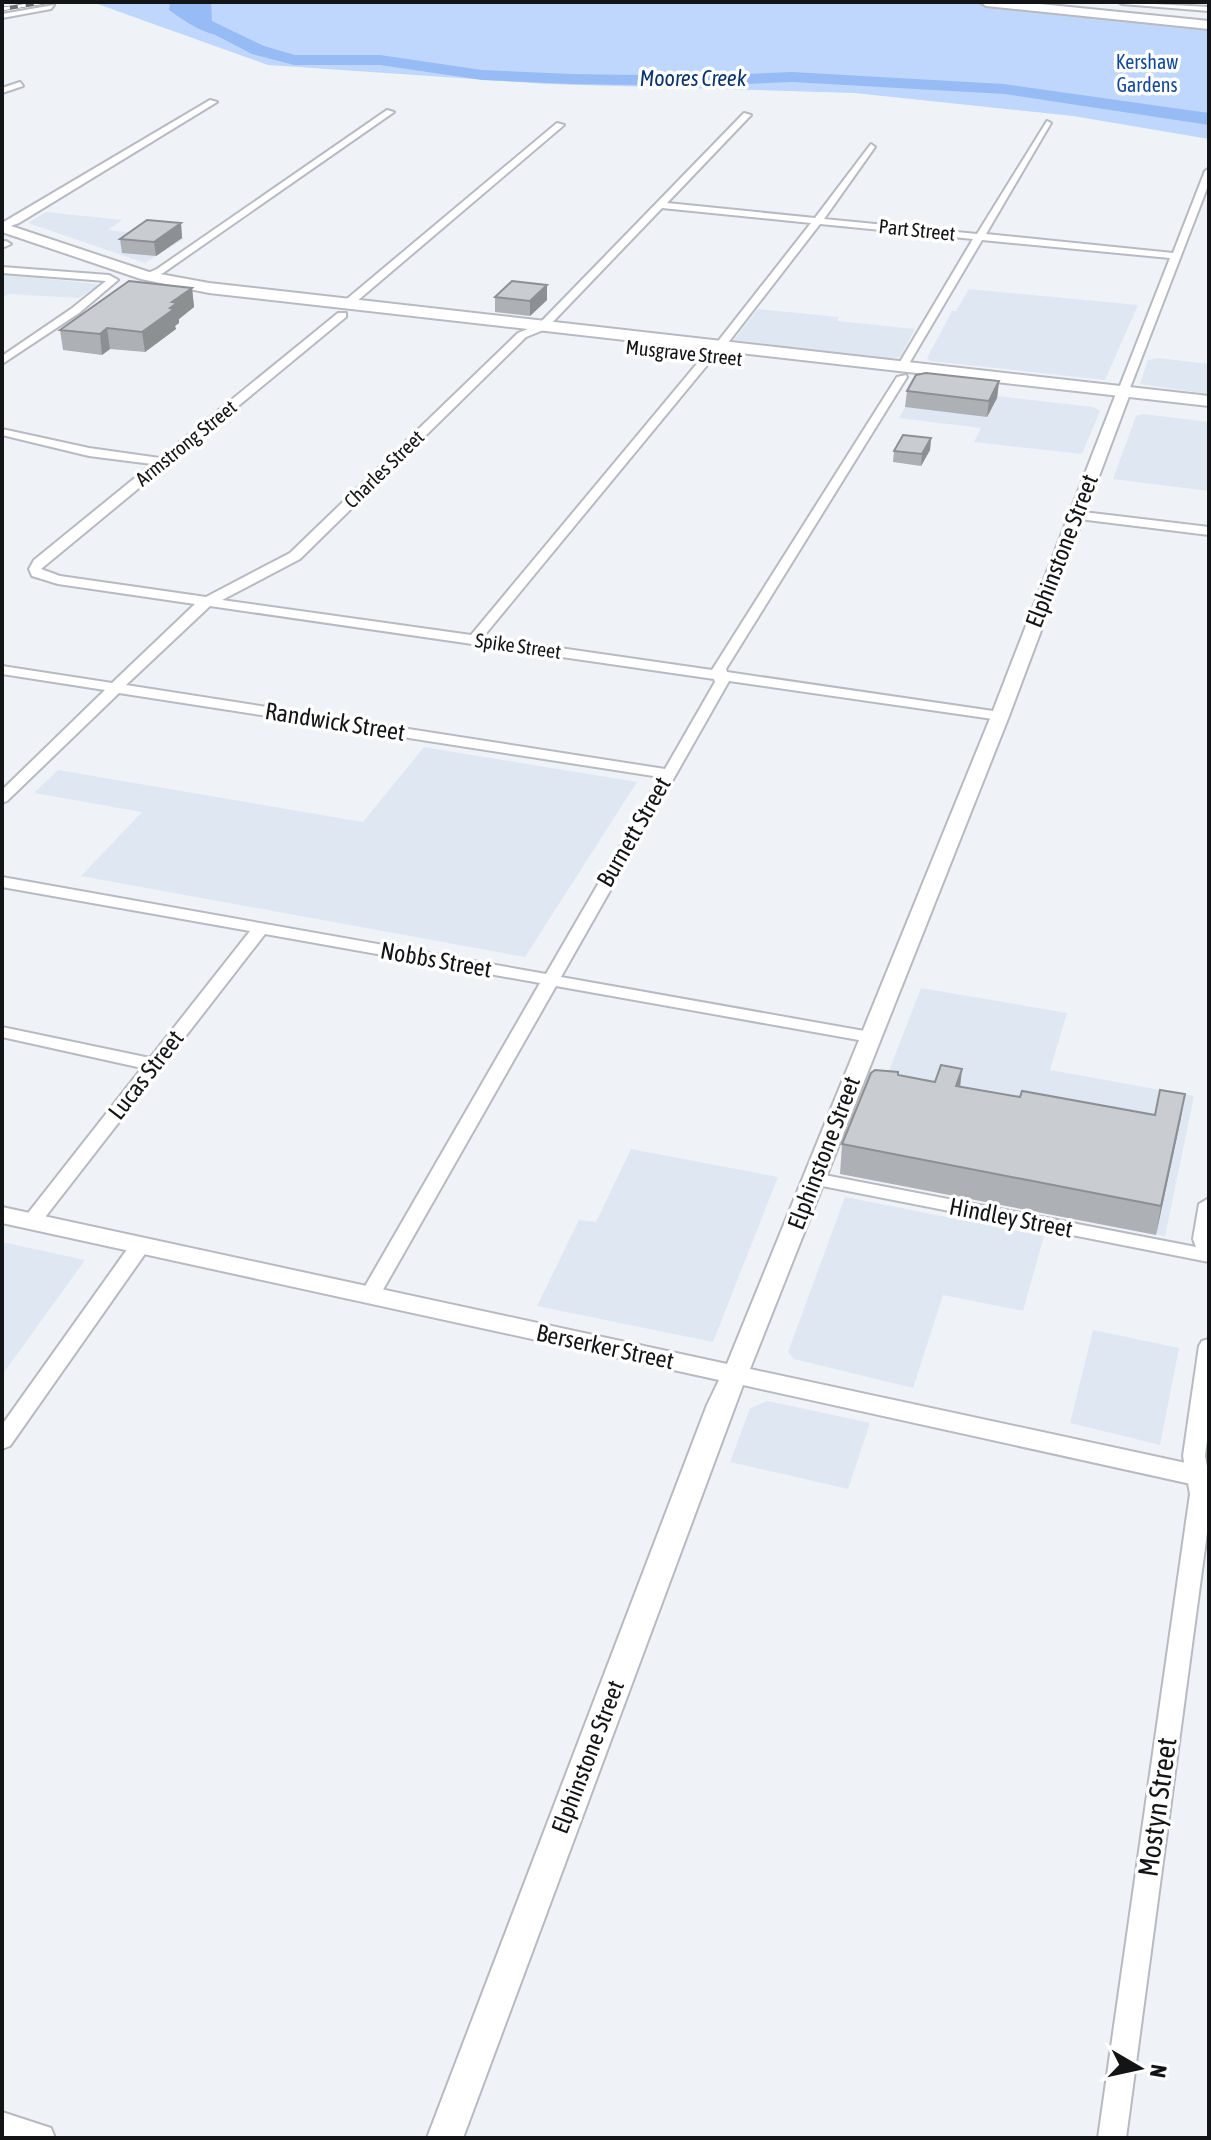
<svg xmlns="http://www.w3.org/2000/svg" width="1211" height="2140" viewBox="0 0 1211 2140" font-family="'Asap Condensed',sans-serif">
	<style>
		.built { fill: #dfe7f2 }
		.green { fill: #bfd7fc }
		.water { fill: #97bcf5 }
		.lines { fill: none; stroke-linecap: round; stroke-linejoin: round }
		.river { fill: #97bcf5; fill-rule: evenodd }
		.minor-casing { stroke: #b7bac0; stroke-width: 4 }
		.tertiary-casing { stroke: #b7bac0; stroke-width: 4 }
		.primary-casing { stroke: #b7bac0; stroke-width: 4 }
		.trunk-casing { stroke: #b7bac0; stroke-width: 4 }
		.minor { fill: #fff; fill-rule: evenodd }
		.tertiary { fill: #fff; fill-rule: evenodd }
		.primary { fill: #fff; fill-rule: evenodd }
		.trunk { fill: #fff; fill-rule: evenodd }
		.rail-casing { stroke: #6d6f73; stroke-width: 4 }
		.rail { stroke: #fff; stroke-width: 3; stroke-dasharray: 8; stroke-linecap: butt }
		.wall { fill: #adb0b5 }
		.shaded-wall { fill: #8d9093 }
		.building { fill: #c9cdd2; stroke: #8d9093; stroke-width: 2 }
		.labels { text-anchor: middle; stroke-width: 7; stroke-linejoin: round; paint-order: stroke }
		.far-park-label { font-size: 20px; fill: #134a9a; stroke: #fff }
		.far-street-label { font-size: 20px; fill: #131416; stroke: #fff }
		.far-water-label { font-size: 22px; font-style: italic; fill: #0a3470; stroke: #fff }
		.street-label { font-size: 24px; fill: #131416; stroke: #fff }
		.near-street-label { font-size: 28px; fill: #131416; stroke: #fff }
	</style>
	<rect width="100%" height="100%" fill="#eff3f8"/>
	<!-- built -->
	<g class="built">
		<polygon points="46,212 122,220 108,230 185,238 145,263 28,223"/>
		<polygon points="2,274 97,284 97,286 79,298 8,294 2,298"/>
		<polygon points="969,289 1138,305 1105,380 930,361 927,358 952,311 956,311"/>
		<polygon points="758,309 839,317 837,321 915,329 900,357 889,359 734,340"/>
		<polygon points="1158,358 1209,364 1209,394 1140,384 1148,360"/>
		<polygon points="916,387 1093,407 1100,411 1082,454 974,442 981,428 899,418"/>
		<polygon points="1143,414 1209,422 1209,491 1113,479 1136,416"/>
		<polygon points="424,747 637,782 525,957 81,876 142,812 34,793 58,770 363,822"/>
		<polygon points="921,988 1067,1013 1050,1070 1194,1096 1165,1236 849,1174"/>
		<polygon points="631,1149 778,1177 713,1342 537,1306 579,1220 596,1222"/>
		<polygon points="845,1197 1044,1236 1023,1311 943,1295 913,1388 794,1359 788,1352"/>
		<polygon points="2,1242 85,1260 2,1375"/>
		<polygon points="1093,1330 1179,1348 1160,1445 1070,1423"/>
		<polygon points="768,1401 870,1423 848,1489 730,1462 750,1408"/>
	</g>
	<!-- green -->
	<polygon class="green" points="92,2 959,2 1207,26 1209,139 1073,116 854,93 547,84 268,65"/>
	<!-- water -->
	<path class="water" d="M165 2H194L214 24 234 36C208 38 189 24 169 10L170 5Z"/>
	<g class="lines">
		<!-- river -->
		<polygon class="river" points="195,2 211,2 212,21 264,46 295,55 380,55 482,70 572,74 704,76 792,72 1004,84 1209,113 1209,125 1004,94 792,82 704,86 572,84 482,80 380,65 294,65 252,54 198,26"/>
		<!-- minor casing -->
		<g class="minor-casing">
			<g id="minor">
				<polygon points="1118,2 1209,7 1209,11 1122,4"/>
				<polygon points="54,5 51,9 2,18 2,14"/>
				<polygon points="20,82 23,86 2,93 2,88"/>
				<polygon points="210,100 217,102 19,223 2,229 2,223"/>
				<polygon points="387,110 394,112 163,273 146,279 141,276 157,269"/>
				<path d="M744 113 751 115 667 203 815 218 871 144 875 147 824 219 977 234 1047 121 1051 123 986 234 1173 253 1205 171 1209 168V183L1128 393 1118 391 1170 258 982 240 907 367 902 370 897 367 973 239 820 224 724 348 720 349 715 346 716 344 811 223 662 208 546 329 526 337 300 559 222 600 471 635 705 354 709 353 714 356 713 358 483 637 712 670 897 377 906 375 907 377 726 669 727 672 1000 712 1007 716 1000 720 729 681 561 977 870 1032 879 1037 870 1042 556 986 380 1295 377 1300H363L360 1295 540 983 265 934 39 1225H25L22 1221 25 1217 142 1068 2 1037V1027L150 1058 250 931 2 887V877L546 974 660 777 119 693 7 801 2 803V790L105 690 2 674V666L112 683 195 604 58 584 32 576 29 569 34 560 152 464 89 456 2 435V429L89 448 160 458 338 313H346V317L41 569 60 576 206 597 290 553 518 333 538 325ZM210 606 714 679 715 682 665 769 126 685Z"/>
				<polygon points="557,123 564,125 350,307 342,307 342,303"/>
				<polygon points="2,242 6,241 11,244 2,248"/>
				<polygon points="2,267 109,275 118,280 79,313 2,364 2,356 71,309 106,281 2,273"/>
				<polygon points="1075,511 1209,527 1209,535 1071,518 1071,512"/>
				<polygon points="814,1173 1196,1247 1193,1239 1199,1204 1209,1198 1209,1262 807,1183 804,1179 807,1175"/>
				<polygon points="140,1240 147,1241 150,1246 147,1251 10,1446 2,1449 2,1425 133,1241"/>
				<polygon points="1209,1339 1209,1425 1205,1456 1209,1477 1209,1518 1126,2138 1098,2138 1190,1494 1183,1456 1199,1346 1202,1341"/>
				<polygon points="2,2112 51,2128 55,2138 2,2138"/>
			</g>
		</g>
		<!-- tertiary casing -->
		<g class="tertiary-casing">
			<polygon id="tertiary" points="1124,387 1131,391 1009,716 750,1369 1209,1468 1209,1488 743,1385 463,2138 427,2138 707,1405 719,1380 2,1223 2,1207 727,1364 991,716 1117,391"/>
		</g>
		<!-- primary casing -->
		<g class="primary-casing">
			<polygon id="primary" points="2,223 149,272 209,283 1209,396 1209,406 209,293 141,279 2,232"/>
		</g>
		<!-- trunk casing -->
		<g class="trunk-casing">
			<polygon id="trunk" points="980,2 1020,2 1209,21 1209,29 986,6"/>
		</g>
		<!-- minor -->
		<use href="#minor" class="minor"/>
		<!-- tertiary -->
		<use href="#tertiary" class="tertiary"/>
		<!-- primary -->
		<use href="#primary" class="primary"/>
		<!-- trunk -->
		<use href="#trunk" class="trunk"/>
		<!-- rail casing -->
		<g class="rail-casing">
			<polyline id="rail" points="2,9 46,2"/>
		</g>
		<!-- rail -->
		<use href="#rail" class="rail"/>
	</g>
	<!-- wall -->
	<g class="wall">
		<polygon points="181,223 182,238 156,256 122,253 120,239"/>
		<polygon points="547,285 547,300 530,316 495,312 495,297"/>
		<polygon points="192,288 194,307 179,319 179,323 175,326 176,329 145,352 110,349 102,355 63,350 60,330"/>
		<polygon points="999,381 997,398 987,417 905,407 907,391"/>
		<polygon points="931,438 930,450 921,466 893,462 894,451"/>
		<polygon points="898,1075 1020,1097 1155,1115 1185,1094 1156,1235 840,1174 842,1144"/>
	</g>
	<!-- shaded-wall -->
	<g class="shaded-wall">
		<polygon points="181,223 182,238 156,256 154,242"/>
		<polygon points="547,285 547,300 530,316 530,301"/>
		<polygon points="192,288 194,307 179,319 179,323 175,326 176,329 145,352 142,332 172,302"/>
		<polygon points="107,328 110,349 102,355 100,334"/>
		<polygon points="999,381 997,398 987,417 989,401"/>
		<polygon points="931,438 930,450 921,466 922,454"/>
		<polygon points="962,1069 959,1098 956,1086"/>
		<polygon points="1185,1094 1180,1123 1156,1235 1161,1206"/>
	</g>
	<!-- building -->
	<g class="building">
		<polygon points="147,220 181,223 154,242 120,239"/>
		<polygon points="129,281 192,288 172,302 177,303 170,308 174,309 142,332 107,328 100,334 60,330"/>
		<polygon points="512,281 547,285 530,301 495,297"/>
		<polygon points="926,373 999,381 989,401 907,391 916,375"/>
		<polygon points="903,435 931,438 922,454 894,451"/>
		<polygon points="941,1065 962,1069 956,1086 1020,1097 1022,1091 1155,1115 1160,1090 1185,1094 1161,1206 842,1144 871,1073 875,1070 898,1072 898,1075 935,1082"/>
	</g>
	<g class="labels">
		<!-- far-park labels -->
		<g class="far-park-label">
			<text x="1147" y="69">Kershaw<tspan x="1147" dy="23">Gardens</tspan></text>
		</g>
		<!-- far-street labels -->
		<g class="far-street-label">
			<text transform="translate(917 230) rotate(6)" y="7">Part Street</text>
			<text transform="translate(684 353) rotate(6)" y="7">Musgrave Street</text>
			<text transform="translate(186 443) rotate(-39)" y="7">Armstrong Street</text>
			<text transform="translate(384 469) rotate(-44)" y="7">Charles Street</text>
			<text transform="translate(518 646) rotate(8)" y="7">Spike Street</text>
		</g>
		<!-- far-water labels -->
		<g class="far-water-label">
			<text x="693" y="86">Moores Creek</text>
		</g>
		<!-- street labels -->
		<g class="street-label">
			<text transform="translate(1062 551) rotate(-69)" y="8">Elphinstone Street</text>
			<text transform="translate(335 722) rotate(9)" y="8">Randwick Street</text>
			<text transform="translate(634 832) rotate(-60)" y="8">Burnett Street</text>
			<text transform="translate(436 960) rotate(10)" y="8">Nobbs Street</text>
			<text transform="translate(146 1075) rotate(-52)" y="8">Lucas Street</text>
			<text transform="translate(824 1153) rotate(-69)" y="8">Elphinstone Street</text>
			<text transform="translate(1011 1218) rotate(11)" y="8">Hindley Street</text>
			<text transform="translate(605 1347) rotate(12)" y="8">Berserker Street</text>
			<text transform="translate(588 1757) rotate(-69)" y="8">Elphinstone Street</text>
		</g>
		<!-- near-street labels -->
		<g class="near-street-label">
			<text transform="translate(1157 1807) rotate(-82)" y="10">Mostyn Street</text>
		</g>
	</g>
	<!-- border -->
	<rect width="1211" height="2140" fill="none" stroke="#131416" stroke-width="8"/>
	<!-- north arrow -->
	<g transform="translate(1139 2068) rotate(99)" stroke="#ffffff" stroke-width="6" paint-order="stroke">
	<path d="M0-6L14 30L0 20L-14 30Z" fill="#131416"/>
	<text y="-12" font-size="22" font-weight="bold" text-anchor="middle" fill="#131416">N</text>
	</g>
</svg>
